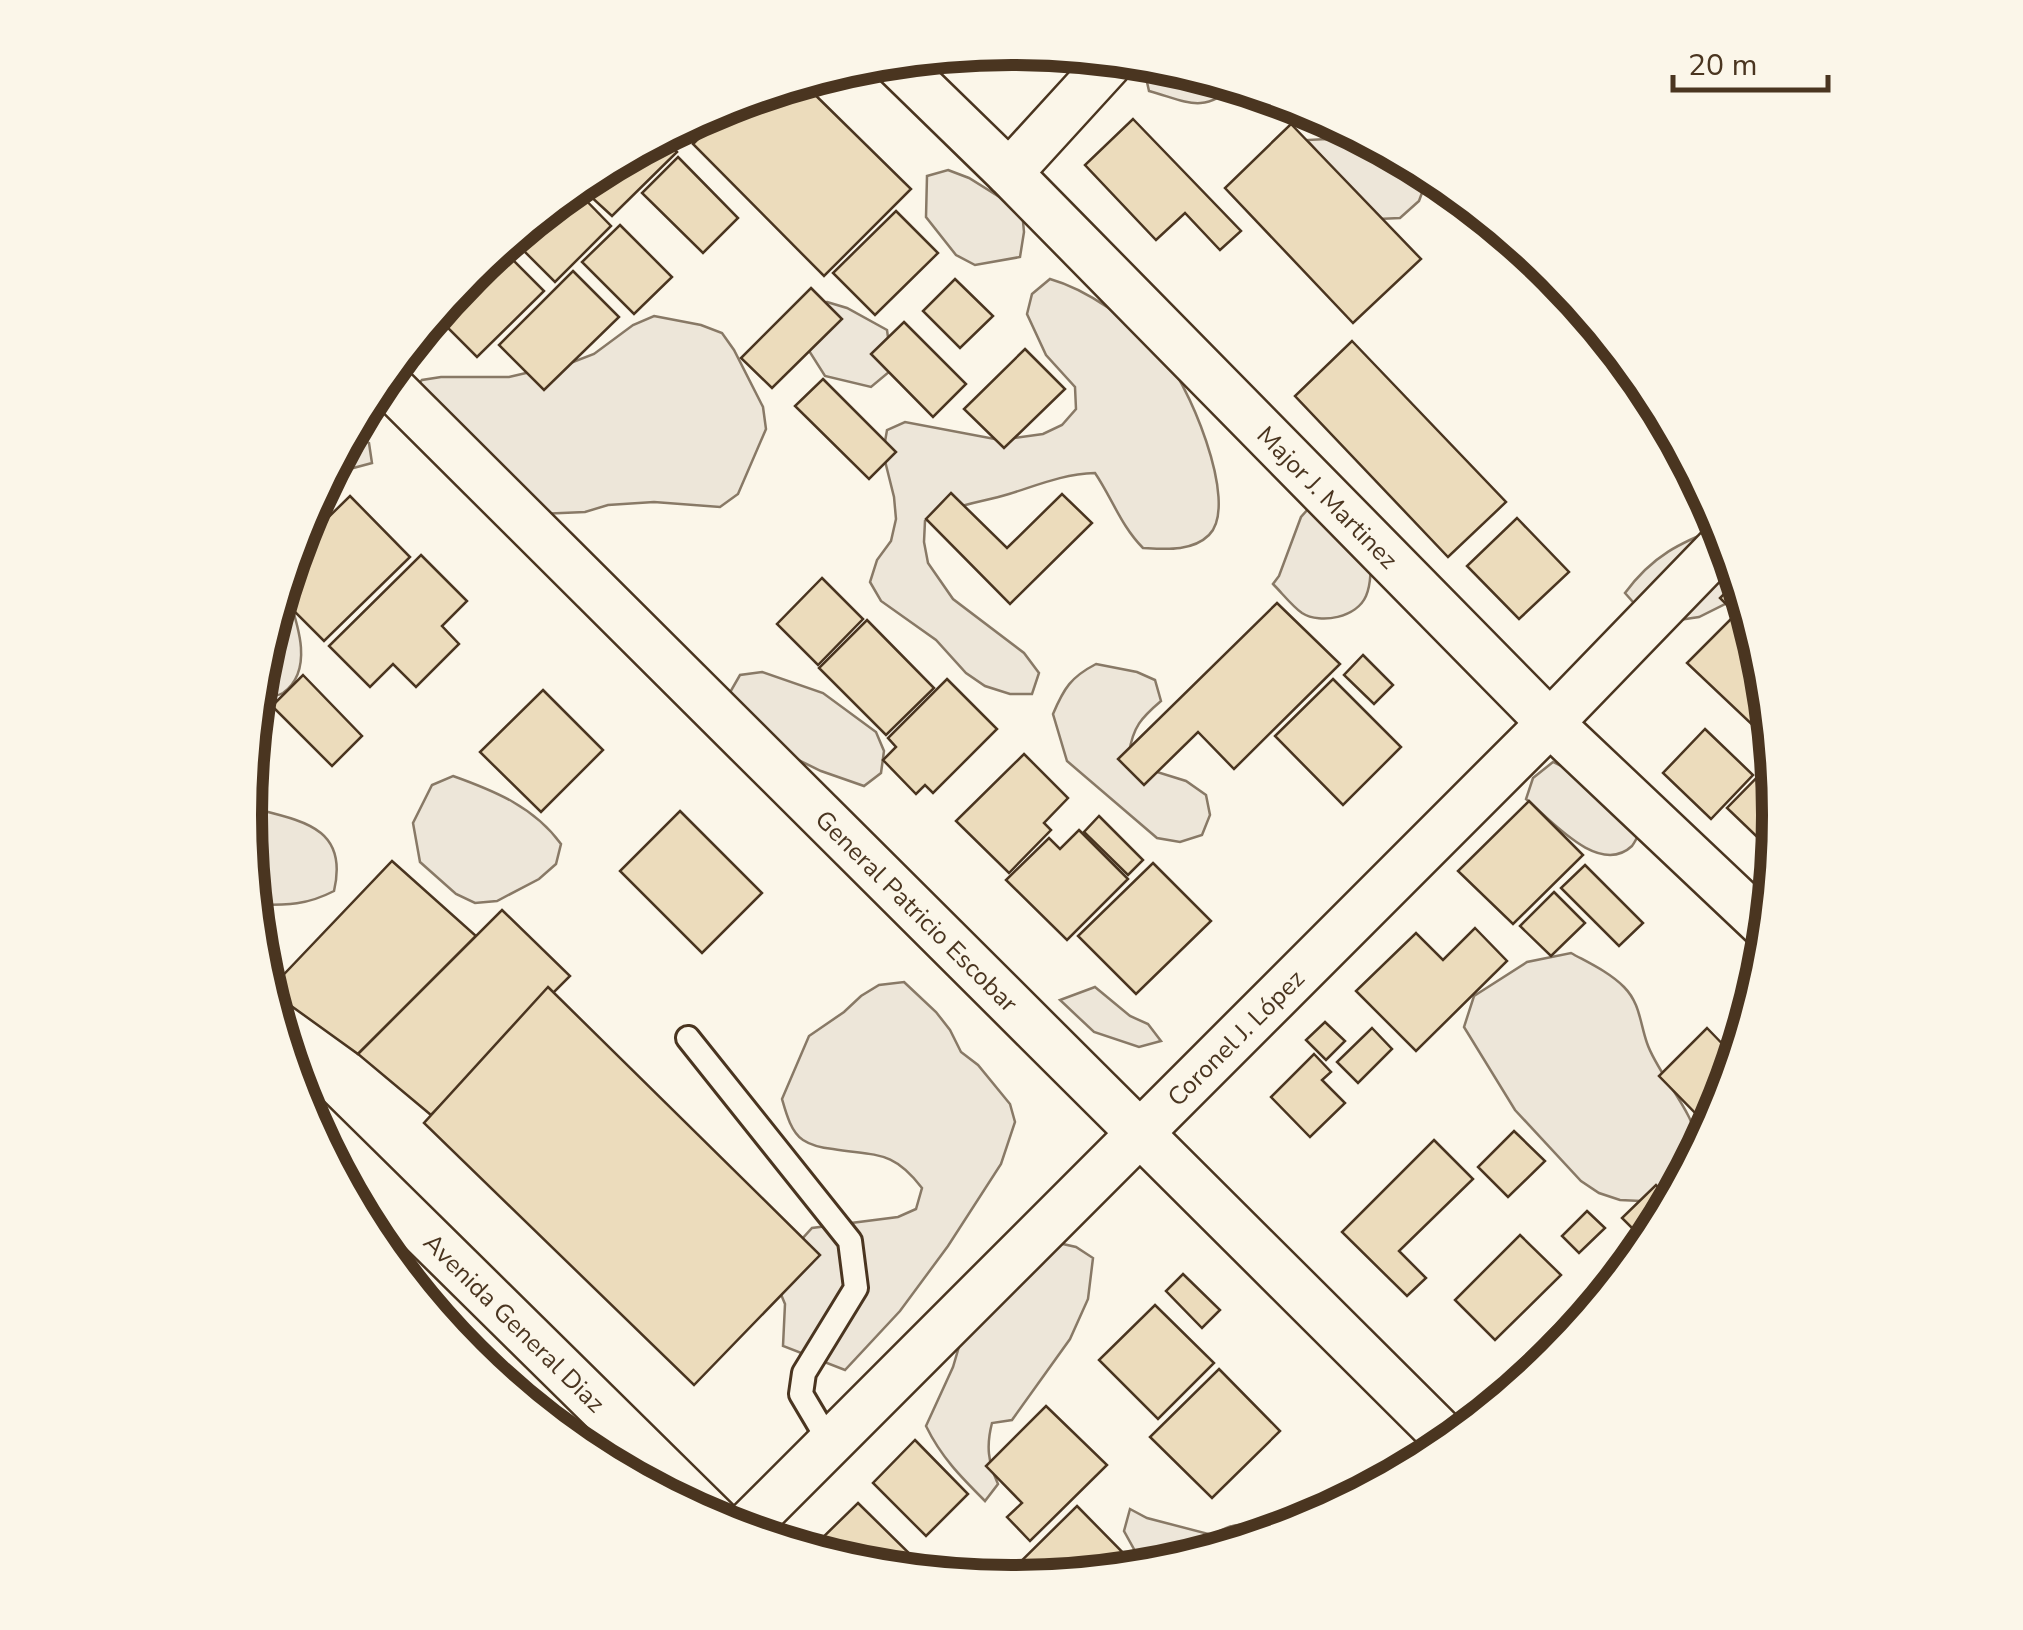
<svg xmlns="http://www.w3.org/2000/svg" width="2023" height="1630" viewBox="0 0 2023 1630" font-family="'Nunito Sans',sans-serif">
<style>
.green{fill:#ede6d9;stroke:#887966;stroke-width:2.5}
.building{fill:#ecdcbc;stroke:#4a3520;stroke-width:2.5}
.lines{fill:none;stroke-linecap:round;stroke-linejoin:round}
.service-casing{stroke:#4a3520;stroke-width:28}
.minor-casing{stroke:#4a3520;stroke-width:50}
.service{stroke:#fbf6e9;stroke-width:22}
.minor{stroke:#fbf6e9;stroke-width:45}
.labels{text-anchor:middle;stroke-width:8;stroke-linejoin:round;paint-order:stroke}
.street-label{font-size:25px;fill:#4a3520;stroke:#fbf6e9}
.rim{fill:none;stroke:#4a3520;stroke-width:12}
</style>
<rect width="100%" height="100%" fill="#fbf6e9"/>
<g class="green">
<path d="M1142,60L1162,62L1235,85C1203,115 1186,101 1149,91Z"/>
<path d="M1327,139C1348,144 1371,150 1390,161C1402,169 1412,176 1426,182L1419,201L1400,218L1378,219L1307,140Z"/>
<polygon points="948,170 969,178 1022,211 1024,232 1020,257 975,265 956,255 926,217 927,176"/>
<path d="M1050,279C1089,290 1130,321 1159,350C1186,377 1241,504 1209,535C1192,552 1164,549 1143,548C1121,526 1112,498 1095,473C1063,474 1038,485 1009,494C979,503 951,505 925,521L924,542L928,563L953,599L1024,653L1039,673L1032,694H1010L985,686L966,673L936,640L881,601L870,582L877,560L891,541L896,519L894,497L883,453L887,430L905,422L1000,440L1043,434L1062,425L1076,409L1075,387L1046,355L1027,314L1032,294Z"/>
<polygon points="827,302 847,308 887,330 890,351 889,372 871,387 825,376 792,324 802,305"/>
<polygon points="654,316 701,325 722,333 734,350 763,407 766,429 738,494 720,507 654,502 608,505 585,512 539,514 406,397 422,380 441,377 509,377 573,362 594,354 633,325"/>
<polygon points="350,433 369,443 372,463 327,475"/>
<path d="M1309,508L1370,539C1370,556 1373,580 1366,596C1357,617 1321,625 1302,613C1292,606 1282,593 1273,584L1279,576L1301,517Z"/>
<path d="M1722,526L1743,595L1699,617L1679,620L1656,628L1625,593C1653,555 1680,543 1722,526Z"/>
<path d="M282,589L287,592C297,622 315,670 283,693C276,697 267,697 259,698L256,696L259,665Z"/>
<path d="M1096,664L1137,672L1155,680L1161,701C1141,718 1133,727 1129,753L1144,768L1186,781L1206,795L1210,815L1202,835L1180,842L1157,838L1067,761L1053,714C1064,688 1071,677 1096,664Z"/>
<polygon points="762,672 823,693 876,732 884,751 881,773 864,786 821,771 780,751 729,694 740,675"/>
<path d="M1553,762L1593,782L1643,825C1640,831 1636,841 1632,846C1599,877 1550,819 1526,799L1533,778Z"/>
<path d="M453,776C495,791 534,807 561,844L556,864L539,879L497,901L475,903L456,894L420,862L413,823L432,785Z"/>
<path d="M260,810C308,822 348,831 334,891C305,906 285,905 253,905L245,825Z"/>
<path d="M1571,953C1589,963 1609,972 1624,987C1640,1003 1640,1023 1647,1043C1658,1076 1699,1116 1697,1148C1696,1162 1684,1178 1677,1190L1641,1201L1620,1200L1599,1193L1581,1181L1515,1110L1464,1027L1474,996L1527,962Z"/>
<path d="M904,982L936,1012L950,1030L961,1052L978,1065L1010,1104L1015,1122L1001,1164L948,1246L900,1311L845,1370L783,1346L785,1304L775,1280L783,1260L812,1228L898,1217L916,1209L922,1188C893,1150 877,1156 833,1149C823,1148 812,1146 803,1140C791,1132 786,1113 782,1099L809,1036L844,1012L861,996L879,985Z"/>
<polygon points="1095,987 1130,1016 1148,1024 1161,1041 1139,1047 1094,1032 1060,1000"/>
<path d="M364,1223L612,1468C559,1439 516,1396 474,1354C435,1316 389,1272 364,1223Z"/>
<path d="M1054,1242L1076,1247L1093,1258L1088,1299L1070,1339L1012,1420L992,1423C986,1446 988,1462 998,1484L985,1501C961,1477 941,1457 926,1426L953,1367L973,1299Z"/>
<path d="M1130,1509L1147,1518L1212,1535C1233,1523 1247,1519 1266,1536L1161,1568L1145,1569L1124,1531Z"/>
</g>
<g class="building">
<polygon points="801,81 911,189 824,276 693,144 737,100"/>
<polygon points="1133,119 1241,231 1220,250 1185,213 1156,240 1085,165"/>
<polygon points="1291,124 1421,259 1353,323 1225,188"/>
<polygon points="661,136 677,152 612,216 588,194 629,153"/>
<polygon points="678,157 738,218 703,253 642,193"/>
<polygon points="573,187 611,226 555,282 522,249 560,211 553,203"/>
<polygon points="896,211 938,253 875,315 833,273"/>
<polygon points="620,225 672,277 634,314 582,262"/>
<polygon points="500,247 544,291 477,357 434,314 469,272"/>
<polygon points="573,271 619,317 544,390 499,345"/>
<polygon points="955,279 993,316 960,348 923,311"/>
<polygon points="811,288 842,319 772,388 741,358"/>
<polygon points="904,322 966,384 933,417 871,354"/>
<polygon points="1352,341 1506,502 1448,557 1295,396"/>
<polygon points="1025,349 1065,389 1004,448 964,409"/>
<polygon points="823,379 896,452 869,479 795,406"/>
<polygon points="951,493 1007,548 1062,494 1092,523 1010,604 926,519"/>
<polygon points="350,496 410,557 324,641 280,597 293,552"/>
<polygon points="1517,518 1569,572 1519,619 1467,566"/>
<polygon points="421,555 467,601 442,626 459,644 416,687 393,664 370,687 329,646"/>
<polygon points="822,578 863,619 818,665 777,624"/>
<polygon points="1738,580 1764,666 1770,723 1761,733 1687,663 1736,614 1720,598"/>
<polygon points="1277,603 1340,664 1234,769 1198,732 1144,785 1118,759"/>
<polygon points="867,620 934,688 886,735 819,668"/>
<polygon points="1363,655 1393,685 1374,704 1344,675"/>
<polygon points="303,675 362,736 332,766 272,706"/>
<polygon points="947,679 997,729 933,793 925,785 916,794 883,760 896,747 888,738"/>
<polygon points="1333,679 1401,747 1343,805 1275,736"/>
<polygon points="543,690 603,750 541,812 480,752"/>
<polygon points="1705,729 1753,775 1711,819 1663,773"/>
<polygon points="1024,754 1068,798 1044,823 1051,830 1009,873 956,821"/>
<polygon points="1774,760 1779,816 1775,854 1727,808"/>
<polygon points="1529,801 1583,855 1513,924 1458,871"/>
<polygon points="680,811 762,893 702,953 620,871"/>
<polygon points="1099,816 1143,860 1128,875 1084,832"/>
<polygon points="1079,830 1128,879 1067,940 1006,880 1049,838 1060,849"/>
<polygon points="392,861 476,936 358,1054 269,990"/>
<polygon points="1153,863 1211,921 1136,994 1078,936"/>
<polygon points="1585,865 1643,923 1619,946 1561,888"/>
<polygon points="1554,892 1585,923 1551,956 1520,926"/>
<polygon points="502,910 570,976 431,1115 358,1054"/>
<polygon points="1475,928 1507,961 1416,1051 1356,991 1416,933 1443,960"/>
<polygon points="548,987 820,1255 694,1385 424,1123"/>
<polygon points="1325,1022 1345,1041 1326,1060 1306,1040"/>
<polygon points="1372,1028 1392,1049 1358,1083 1337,1062"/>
<polygon points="1707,1028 1736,1058 1720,1109 1708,1126 1659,1076"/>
<polygon points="1314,1054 1331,1072 1322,1080 1345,1103 1310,1137 1271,1097"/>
<polygon points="1514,1131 1545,1161 1508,1197 1478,1167"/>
<polygon points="1434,1140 1473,1179 1399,1251 1426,1278 1407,1296 1342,1232"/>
<polygon points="1656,1185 1671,1201 1648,1244 1622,1218"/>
<polygon points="1587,1211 1605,1228 1579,1253 1562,1236"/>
<polygon points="1520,1235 1561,1275 1495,1340 1455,1300"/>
<polygon points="1183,1274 1220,1310 1202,1328 1166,1291"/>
<polygon points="1581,1300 1593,1311 1554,1358 1528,1379 1515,1366"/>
<polygon points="1155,1305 1214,1363 1158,1419 1099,1360"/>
<polygon points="1219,1369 1280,1431 1212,1498 1150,1437"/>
<polygon points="1046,1406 1107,1465 1030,1541 1007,1517 1022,1503 986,1466"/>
<polygon points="915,1440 968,1494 926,1536 873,1483"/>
<polygon points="1364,1477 1374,1487 1331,1510"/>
<polygon points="858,1503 919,1563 910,1572 861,1568 822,1556 813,1547"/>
<polygon points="1077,1506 1140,1570 1011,1582 1001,1581"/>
</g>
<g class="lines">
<defs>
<polyline id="service" points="688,1038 850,1241 856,1288 804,1373 801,1394 830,1443"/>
<g id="minor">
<path id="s1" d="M892,59L1009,173L1550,723L1768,929"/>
<polyline points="1009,173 1114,58"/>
<path id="s2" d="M382,378L1451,1443"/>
<path id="s3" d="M308,1119L720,1525"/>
<path id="s4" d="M742,1531L1550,723L1726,541"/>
</g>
</defs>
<use href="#service" class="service-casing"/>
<use href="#minor" class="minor-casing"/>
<use href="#service" class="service"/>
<use href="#minor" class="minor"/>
</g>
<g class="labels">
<g class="street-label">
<text dy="9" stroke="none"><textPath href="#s1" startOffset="618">Major J. Martinez</textPath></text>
<text dy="9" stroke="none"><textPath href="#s2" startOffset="755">General Patricio Escobar</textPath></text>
<text dy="9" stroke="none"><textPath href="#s4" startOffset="698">Coronel J. López</textPath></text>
<text dy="9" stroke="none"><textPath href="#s3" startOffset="290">Avenida General Diaz</textPath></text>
</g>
</g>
<path d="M0 0H2023V1630H0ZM262 815a750 750 0 1 1 1500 0a750 750 0 1 1-1500 0Z" fill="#fbf6e9" fill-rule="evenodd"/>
<path class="rim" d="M262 815a750 750 0 1 1 1500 0a750 750 0 1 1-1500 0Z"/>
<path d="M1673 75v15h155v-15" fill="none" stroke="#4a3520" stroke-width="5"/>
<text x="1688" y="75" font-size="30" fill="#4a3520" stroke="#fbf6e9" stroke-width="8" paint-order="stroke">20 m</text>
</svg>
